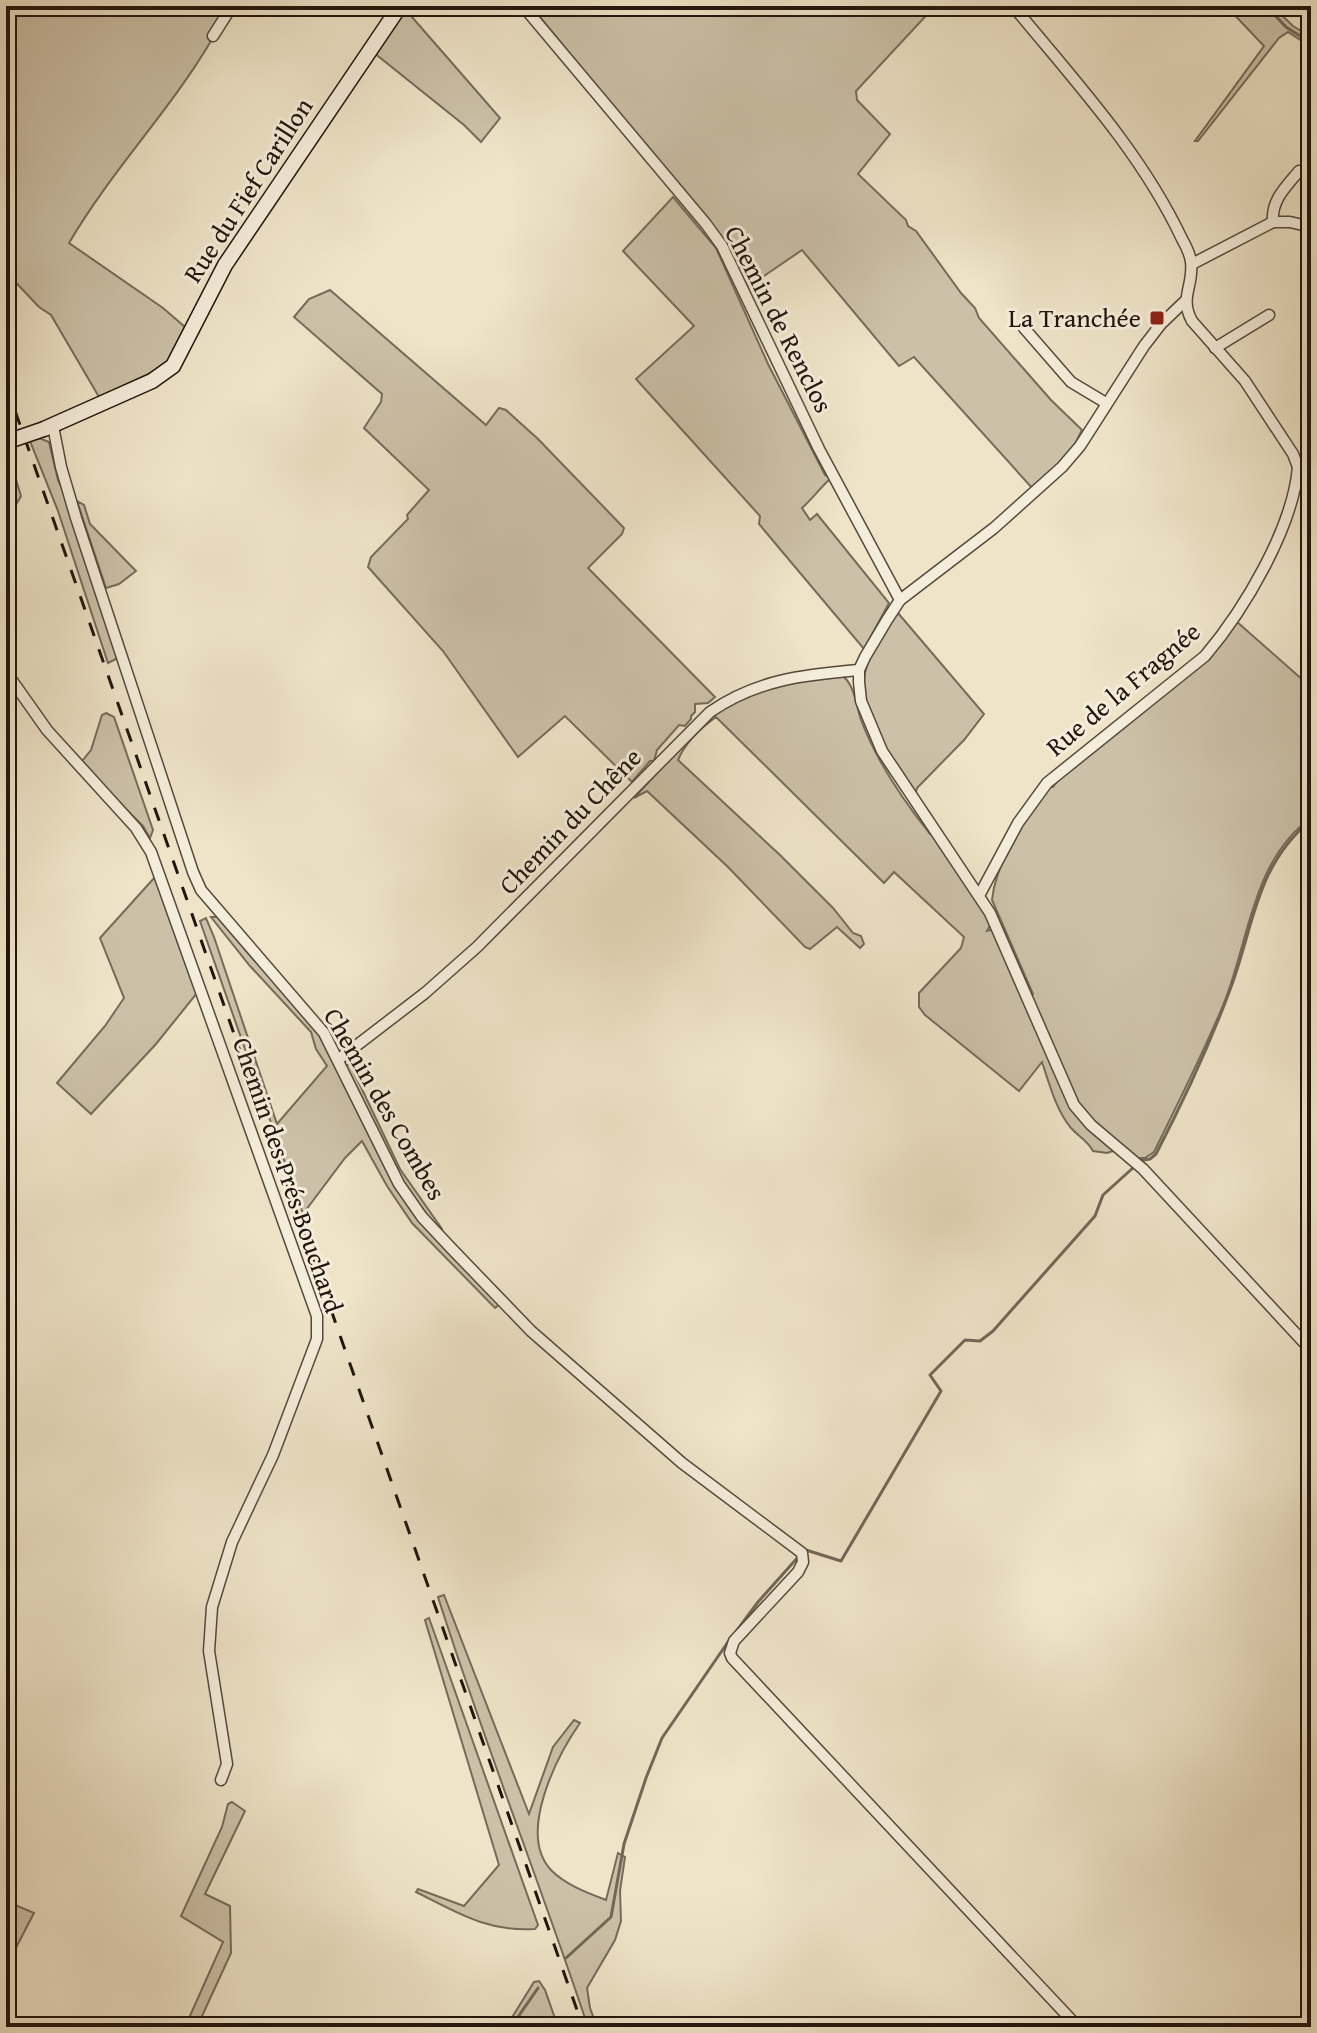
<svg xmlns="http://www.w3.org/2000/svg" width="1317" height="2033" viewBox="0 0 1317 2033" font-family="'Gentium Book Plus',serif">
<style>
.green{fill:#ccc1a8;stroke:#766b5a;stroke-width:2}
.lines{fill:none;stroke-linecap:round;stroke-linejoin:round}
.stream{stroke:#736757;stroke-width:3}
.street-casing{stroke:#54493c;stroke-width:13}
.secondary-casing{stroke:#21150d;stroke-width:17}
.street{stroke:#f5eddb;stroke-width:10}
.secondary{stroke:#f5eddb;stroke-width:14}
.rail{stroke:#21150d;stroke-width:3;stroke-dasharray:14 14;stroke-linecap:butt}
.secondary-bridge-casing{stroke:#21150d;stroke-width:17;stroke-linecap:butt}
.secondary-bridge{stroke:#f5eddb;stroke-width:14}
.poi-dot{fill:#8f2418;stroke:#f5eddb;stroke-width:3}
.labels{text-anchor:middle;stroke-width:6;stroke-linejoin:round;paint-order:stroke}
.street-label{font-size:26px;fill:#21150d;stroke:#f5eddb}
.poi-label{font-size:26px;fill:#21150d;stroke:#f5eddb;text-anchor:end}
</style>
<rect width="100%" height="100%" fill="#efe4c8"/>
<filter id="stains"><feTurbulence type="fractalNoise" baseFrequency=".0025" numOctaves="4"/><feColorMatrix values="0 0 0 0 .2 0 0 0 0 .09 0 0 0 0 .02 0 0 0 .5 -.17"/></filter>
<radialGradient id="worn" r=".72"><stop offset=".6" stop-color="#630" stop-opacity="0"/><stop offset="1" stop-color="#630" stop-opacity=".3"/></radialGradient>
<g class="green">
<path d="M6,6H230L211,35V41C169,112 111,171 69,243L163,308L185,327L168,361L159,369L99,397L51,315L39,307L6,272Z"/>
<polygon points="531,6 935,6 856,91 857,100 890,134 858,174 906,220 908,226 916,231 961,293 975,308 979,318 1051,400 1082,430 1072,450 1033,489 914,357 899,366 802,250 748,287 726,246"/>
<polygon points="1226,6 1272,6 1293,26 1311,37 1311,47 1288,32 1279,38 1198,141 1195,141 1264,46"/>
<polygon points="405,9 500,118 481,142 464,125 373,52"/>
<path d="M673,197L716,248L768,364L825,475L831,478C820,488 812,499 802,508L810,520L817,514L889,603L864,649L759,524L760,516L636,379L694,326L623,251Z"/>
<polygon points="330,290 486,425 499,408 506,410 538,439 624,528 622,534 588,568 715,697 708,703 695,704 695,712 691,716 691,719 685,726 679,725 657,750 654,761 650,761 632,782 565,716 518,757 443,651 368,567 371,557 408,519 407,515 429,490 364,428 381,402 382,394 294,317 309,299"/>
<polygon points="39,438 49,442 58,480 70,507 118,658 108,663 58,511 30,441"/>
<polygon points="6,446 21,496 6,522"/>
<polygon points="77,501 84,505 90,524 136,571 119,584 106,588"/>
<path d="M898,613L984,714L964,740L917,788L915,796C896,766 860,715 864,679C866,657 885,630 898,613Z"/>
<path d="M1236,621L1304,681L1311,671V818C1252,860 1249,941 1224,1003C1203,1054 1178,1103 1154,1152L1145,1158H1133L1086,1116L1074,1100L1030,998L1033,994L992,900C996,859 1026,820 1048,787H1053L1059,779L1205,662Z"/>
<path d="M841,675C854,682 856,705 861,720C877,762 902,799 930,834H933L992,922L987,931L994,929L1071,1109L1116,1150L1107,1153L1093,1151C1087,1140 1079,1137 1071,1128C1056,1110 1049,1083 1042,1062L1019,1091L925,1015L919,1007V993L961,948L964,937L894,872L884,883L716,717C701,728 685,743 678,760L781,856L833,908L853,933L861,936L864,944L860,948L837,927L810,949L805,947L728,867L647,791L634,798L702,724L720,710L765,687Z"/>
<polygon points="106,713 114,717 153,830 150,838 143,826 82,765 83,760 91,750 102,715"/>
<polygon points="155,877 197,993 156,1044 91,1114 57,1083 105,1026 124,998 100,938"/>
<polygon points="211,917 219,917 317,1028 339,1069 350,1064 400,1169 442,1229 436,1236 500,1304 495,1308 412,1223 387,1186 362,1141 345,1158 303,1214 200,921 206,918 214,937 277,1124 327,1066 316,1049 311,1032 250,966"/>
<path d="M444,1595L529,1814L553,1747L574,1720L580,1723C557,1756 516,1835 552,1871C566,1885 588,1893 606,1900L618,1853L625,1857L620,1891L621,1921L615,1940L587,1988L590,2008L597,2027H588C540,1883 484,1742 438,1597Z"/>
<path d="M429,1618L538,1925L535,1929C487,1932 458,1913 416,1892L418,1889L464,1906L499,1865L425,1620Z"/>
<polygon points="232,1802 245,1811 205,1894 230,1906 231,1953 197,2027 185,2027 223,1942 181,1916 222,1827 228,1804"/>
<polygon points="6,1901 34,1913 6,1967"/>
<polygon points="539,1981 545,1990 558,2027 506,2027 534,1982"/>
</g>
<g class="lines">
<g class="stream">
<polyline points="1266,6 1286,27 1311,43"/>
<path d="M1138,1161L1150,1159L1156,1154C1183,1102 1211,1041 1231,987C1254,925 1256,865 1311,820"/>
<polyline points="806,1550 841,1561 941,1391 930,1375 965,1340 980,1341 993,1331 1095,1216 1103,1195 1134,1167"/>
<polyline points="735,1633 758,1602 799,1556"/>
<polyline points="566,1958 611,1917 624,1844 646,1778 662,1738 730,1639"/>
<polyline points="511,2027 538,1988"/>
</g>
<defs>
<g id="street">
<polyline points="523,6 706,224 722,246 819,449 900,600"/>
<path d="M1013,6C1074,80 1141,152 1182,239C1186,246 1190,254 1191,262C1194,286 1179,297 1192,321L1245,381L1293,454L1298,467L1311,482"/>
<polyline points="213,36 232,6"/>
<path d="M1273,222C1271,200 1286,187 1299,171"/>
<polyline points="1192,264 1273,222 1290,222 1311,227"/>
<polyline points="1184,302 1161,324 1144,346 1080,446 1062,467 994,528 900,600 887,620 865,657 859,670 859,682 861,701 882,751 990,913 1074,1105 1091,1125 1143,1169 1311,1350"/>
<polyline points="1024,328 1071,382 1106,403"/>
<polyline points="1215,348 1269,315"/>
<polyline points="53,426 61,467 76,518 193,872 201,890 324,1033 399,1184 422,1217 451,1248 531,1331 682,1463 802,1553 803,1562 798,1572 734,1641 730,1653 732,1658 1078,2027"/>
<polyline points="6,672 47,730 136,828 151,852 317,1316 317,1339 273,1455 232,1542 212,1607 209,1651 227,1764 221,1780"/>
<path d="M980,894L1018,823L1047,783L1205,656C1244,610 1293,528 1298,467L1311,460"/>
<path d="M339,1059L425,993L477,947L710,712C758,679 804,675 859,670"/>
</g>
<polyline id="secondary" points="44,429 152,381 173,366 225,265 400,6"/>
</defs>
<use href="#street" class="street-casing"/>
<use href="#secondary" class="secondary-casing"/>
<use href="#street" class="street"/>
<use href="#secondary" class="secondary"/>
<polyline class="rail" points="6,385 583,2027"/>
<defs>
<polyline id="secondary-bridge" points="6,442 44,429"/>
</defs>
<use href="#secondary-bridge" class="secondary-bridge-casing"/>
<use href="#secondary-bridge" class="secondary-bridge"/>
</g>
<rect class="poi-dot" x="1149" y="310" width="16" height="16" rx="4"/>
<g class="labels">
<g class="street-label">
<text transform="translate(248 190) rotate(-57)" y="9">Rue du Fief Carillon</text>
<text transform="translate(779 319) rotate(63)" y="9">Chemin de Renclos</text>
<text transform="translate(1123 689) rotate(-40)" y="9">Rue de la Fragnée</text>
<text transform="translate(570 821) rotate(-46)" y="9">Chemin du Chêne</text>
<text transform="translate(385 1104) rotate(60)" y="9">Chemin des Combes</text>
<text transform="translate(288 1175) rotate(71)" y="9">Chemin des Prés Bouchard</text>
</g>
<g class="poi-label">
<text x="1141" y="327">La Tranchée</text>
</g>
</g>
<rect width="1317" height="2033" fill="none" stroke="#efe4c8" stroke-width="32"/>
<rect x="8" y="8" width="1301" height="2017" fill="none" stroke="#21150d" stroke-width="4"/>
<rect x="16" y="16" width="1285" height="2001" fill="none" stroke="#21150d" stroke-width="2"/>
<rect width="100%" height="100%" filter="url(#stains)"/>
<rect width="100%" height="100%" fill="url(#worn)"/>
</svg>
